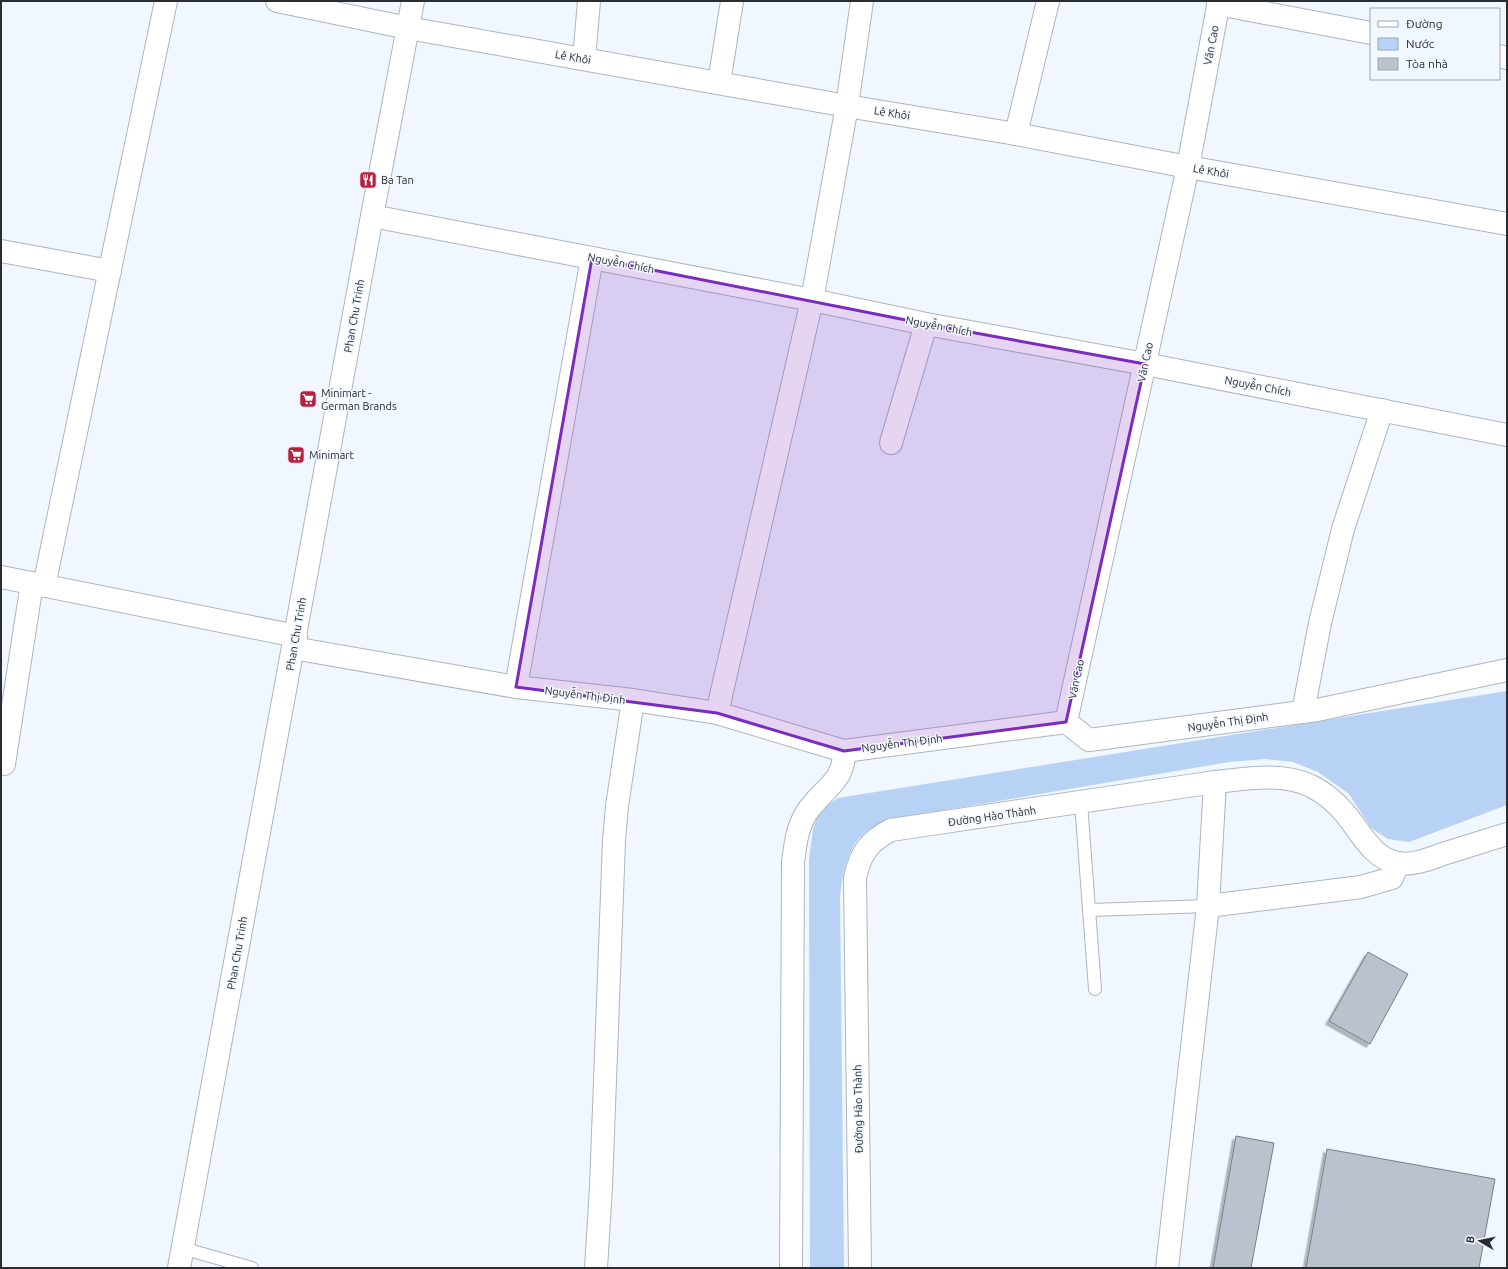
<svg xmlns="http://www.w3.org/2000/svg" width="1508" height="1269" viewBox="0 0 1508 1269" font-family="Ubuntu,sans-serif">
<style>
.water{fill:#b7d2f4}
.building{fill:#b9c2cd;stroke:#767e88;filter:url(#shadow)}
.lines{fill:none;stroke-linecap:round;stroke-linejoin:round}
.lane-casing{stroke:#adb5c0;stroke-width:14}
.street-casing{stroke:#adb5c0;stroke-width:24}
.secondary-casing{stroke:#adb5c0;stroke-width:24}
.lane{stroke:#fff;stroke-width:12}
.street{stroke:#fff;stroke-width:22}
.secondary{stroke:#fff;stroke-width:22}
.marked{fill:#7b2cbf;fill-opacity:0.2;stroke:#7b2cbf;stroke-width:3;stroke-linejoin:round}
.labels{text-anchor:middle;stroke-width:3;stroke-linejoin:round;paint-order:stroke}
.street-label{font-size:11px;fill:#292c30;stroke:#f1f7fe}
.poi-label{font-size:11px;fill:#292c30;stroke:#f1f7fe;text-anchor:start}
</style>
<defs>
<filter id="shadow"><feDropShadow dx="-3.5" dy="3.5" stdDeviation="0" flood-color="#0004"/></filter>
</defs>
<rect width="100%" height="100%" fill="#f1f7fe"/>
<path class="water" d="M1507,691V805L1409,842L1388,839L1371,828L1349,794L1318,772L1293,762L1266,759L1229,762L886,820C880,824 873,827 867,831C847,846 843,873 840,896L844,1268H810L809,860L813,829L820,810L838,798Z"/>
<g class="building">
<polygon points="1368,952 1408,974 1370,1044 1329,1021"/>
<polygon points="1236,1136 1274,1143 1251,1268 1213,1268"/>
<polygon points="1327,1149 1495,1179 1479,1268 1306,1268"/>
</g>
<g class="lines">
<defs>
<g id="lane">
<polyline points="1081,803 1095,989"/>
<polyline points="1089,910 1208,906"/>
<polyline points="182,1248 252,1268"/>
</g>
<g id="street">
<polyline points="277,1 408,28 847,106 1016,134 1188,167 1507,224"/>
<polyline points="1218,4 1371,33"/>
<polyline points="1499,56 1507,58"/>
<polyline points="584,59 589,1"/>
<polyline points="719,83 732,1"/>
<polyline points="1016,134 1048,1"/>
<polyline points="372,216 812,300 926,324 1145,364 1507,435"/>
<polyline points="1,251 110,271"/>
<polyline points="891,443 926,324"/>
<polyline points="1,577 296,636"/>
<polyline points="44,586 166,1"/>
<polyline points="293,648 516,687 633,700 717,713 844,751 1066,722 1089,740 1317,710 1507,670"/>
<polyline points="516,687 592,258"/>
<polyline points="1303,712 1320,623 1343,529 1382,410"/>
<polyline points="717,713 812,300 847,106 862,1"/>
<polyline points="1066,722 1188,167 1219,1"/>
<polyline points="4,764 32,583"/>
<polyline points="1208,906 1361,887 1392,878 1398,863"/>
<polyline points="596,1268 601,1187 614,841 617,806 633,700"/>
<path d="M791,1268L793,863C795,846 797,827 807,812C822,789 845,782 844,751"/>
<path d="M860,1268L855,878C860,854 869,841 891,830L1215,782C1246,779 1281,772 1311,786C1323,792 1333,800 1342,810C1359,828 1371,859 1398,863C1414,866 1431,858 1446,853C1466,847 1487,840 1507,834"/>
<polyline points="1167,1268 1208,906 1215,782"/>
</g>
<polyline id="secondary" points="179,1268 372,216 413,1"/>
</defs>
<use href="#lane" class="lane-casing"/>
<use href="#street" class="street-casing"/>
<use href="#secondary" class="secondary-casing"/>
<use href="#lane" class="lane"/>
<use href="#street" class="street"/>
<use href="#secondary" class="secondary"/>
</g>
<path class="marked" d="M592,258L926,324L1145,364L1066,722L844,751L717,713L516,687Z"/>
<defs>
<symbol id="restaurant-square" viewBox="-11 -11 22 22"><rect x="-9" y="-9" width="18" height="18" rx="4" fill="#b42141" stroke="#f1f7fe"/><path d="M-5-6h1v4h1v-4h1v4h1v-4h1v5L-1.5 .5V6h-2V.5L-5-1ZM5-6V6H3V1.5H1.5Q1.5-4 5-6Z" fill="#fff"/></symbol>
<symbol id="supermarket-square" viewBox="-11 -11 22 22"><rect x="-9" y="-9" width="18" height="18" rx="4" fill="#b42141" stroke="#f1f7fe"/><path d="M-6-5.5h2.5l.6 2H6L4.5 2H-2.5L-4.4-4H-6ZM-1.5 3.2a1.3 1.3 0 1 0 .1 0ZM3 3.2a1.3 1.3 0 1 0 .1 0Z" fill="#fff"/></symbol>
</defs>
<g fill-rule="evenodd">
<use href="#restaurant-square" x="358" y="170" width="20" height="20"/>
<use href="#supermarket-square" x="298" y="389" width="20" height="20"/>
<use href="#supermarket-square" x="286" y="445" width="20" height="20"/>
</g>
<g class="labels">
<g class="street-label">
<text transform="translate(1211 45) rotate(-79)" y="4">Văn Cao</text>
<text transform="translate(573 57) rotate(10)" y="4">Lê Khôi</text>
<text transform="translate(892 113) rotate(9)" y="4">Lê Khôi</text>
<text transform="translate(1211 171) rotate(10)" y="4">Lê Khôi</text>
<text transform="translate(621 263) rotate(11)" y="4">Nguyễn Chích</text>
<text transform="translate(354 316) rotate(-80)" y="4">Phan Chu Trinh</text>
<text transform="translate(939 326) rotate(11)" y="4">Nguyễn Chích</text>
<text transform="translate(1145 362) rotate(-78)" y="4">Văn Cao</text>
<text transform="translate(1258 386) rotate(11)" y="4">Nguyễn Chích</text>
<text transform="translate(296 634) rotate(-80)" y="4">Phan Chu Trinh</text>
<text transform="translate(1076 679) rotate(-78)" y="4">Văn Cao</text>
<text transform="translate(585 695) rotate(7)" y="4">Nguyễn Thị Định</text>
<text transform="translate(1228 722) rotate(-8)" y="4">Nguyễn Thị Định</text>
<text transform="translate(902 743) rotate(-7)" y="4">Nguyễn Thị Định</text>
<text transform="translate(992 816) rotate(-8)" y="4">Đường Hào Thành</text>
<text transform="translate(237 953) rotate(-80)" y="4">Phan Chu Trinh</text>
<text transform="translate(858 1109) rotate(-91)" y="4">Đường Hào Thành</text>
</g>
<g class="poi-label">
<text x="381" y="184">Ba Tan</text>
<text x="321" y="397">Minimart -<tspan x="321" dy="13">German Brands</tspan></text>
<text x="309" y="459">Minimart</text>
</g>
</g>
<rect width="1508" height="1269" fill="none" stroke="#292c30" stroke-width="4"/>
<rect x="1370" y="8" width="130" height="72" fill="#f1f7fe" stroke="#a1a6ac"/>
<rect x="1378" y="21" width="20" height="6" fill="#ffffff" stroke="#a1a6ac"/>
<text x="1406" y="28" font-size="12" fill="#292c30">Đường</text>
<rect x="1378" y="38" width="20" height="12" fill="#b7d2f4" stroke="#a1a6ac"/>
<text x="1406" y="48" font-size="12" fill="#292c30">Nước</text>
<rect x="1378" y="58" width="20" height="12" fill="#b9c2cd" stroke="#a1a6ac"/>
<text x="1406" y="68" font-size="12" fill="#292c30">Tòa nhà</text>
<g transform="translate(1480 1241) rotate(279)" stroke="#f1f7fe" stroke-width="3" paint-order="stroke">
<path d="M0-3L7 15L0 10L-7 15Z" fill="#292c30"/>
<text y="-6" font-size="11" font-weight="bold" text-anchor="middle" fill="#292c30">B</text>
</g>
</svg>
